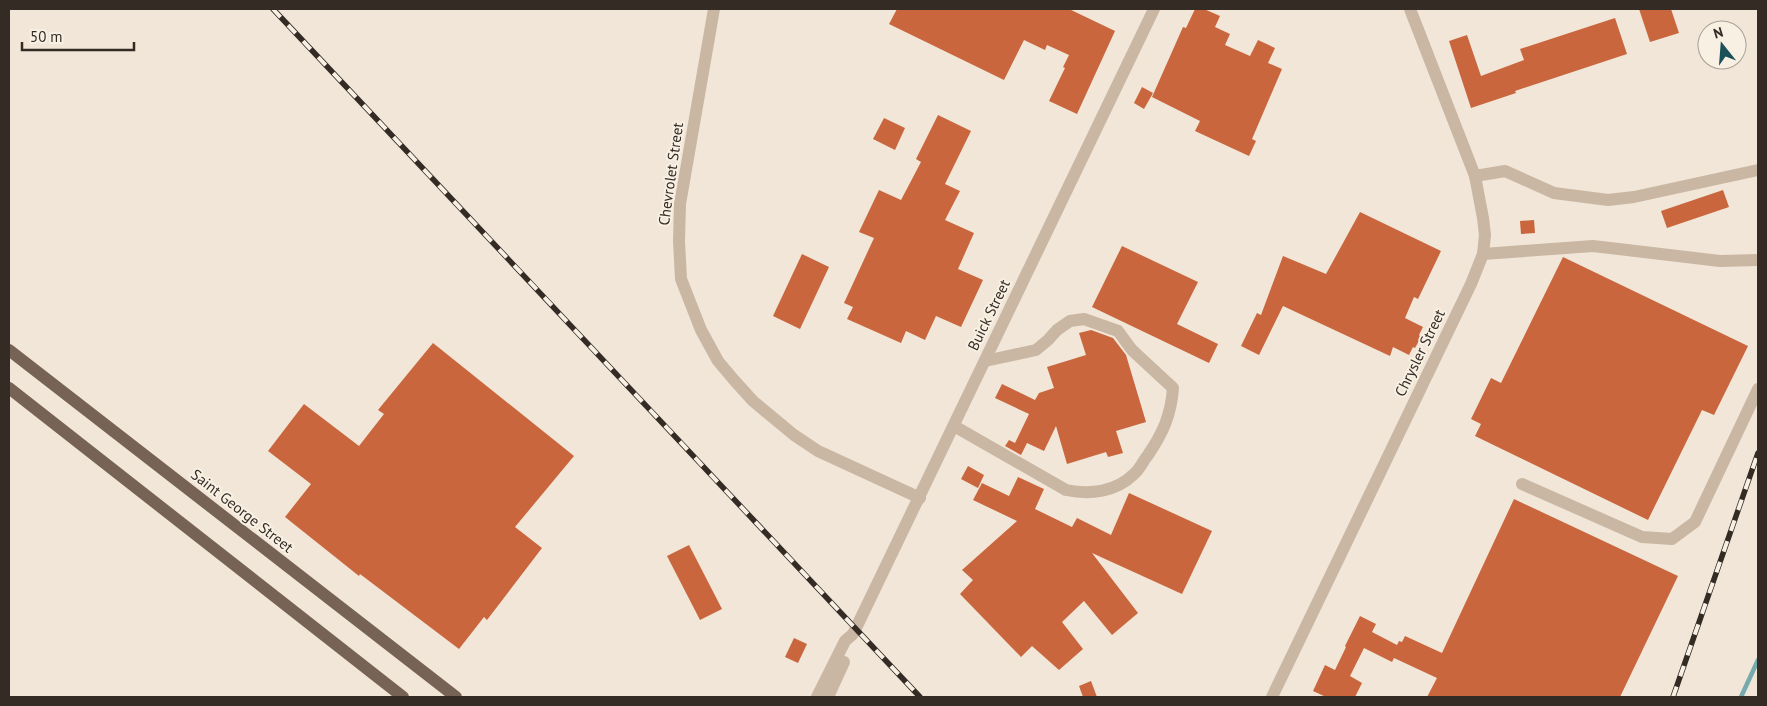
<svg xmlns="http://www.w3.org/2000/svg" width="1767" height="706" viewBox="0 0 1767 706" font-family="'PT Sans',sans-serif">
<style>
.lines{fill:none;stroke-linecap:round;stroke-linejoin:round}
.stream{stroke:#76aaaf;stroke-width:4.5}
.building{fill:#c9663e}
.minor{stroke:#c9b7a3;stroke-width:12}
.major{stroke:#776356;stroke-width:12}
.rail-casing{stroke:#342b25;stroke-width:5.5}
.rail{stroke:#f9f0e4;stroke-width:4;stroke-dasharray:11;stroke-linecap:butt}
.labels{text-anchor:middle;stroke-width:4;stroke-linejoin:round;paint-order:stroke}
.street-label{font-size:15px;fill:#342b25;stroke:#f9f0e4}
</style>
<rect width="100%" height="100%" fill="#f1e6d7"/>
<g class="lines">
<polyline class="stream" points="1741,697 1758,660"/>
</g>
<g class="building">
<polygon points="897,9 1069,9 1115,31 1077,114 1049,101 1065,68 1063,67 1069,55 1047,45 1045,50 1024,40 1004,80 889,24"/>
<polygon points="1195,9 1204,9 1220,16 1215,27 1230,34 1225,45 1250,56 1258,40 1275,48 1268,63 1282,69 1252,139 1256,141 1249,156 1195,131 1200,121 1152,97 1183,27 1186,28"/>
<polygon points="1639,9 1671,9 1679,33 1650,42"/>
<polygon points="1615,18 1627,54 1515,91 1516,93 1471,108 1449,41 1467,35 1481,76 1524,60 1520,49"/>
<polygon points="1142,87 1153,93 1144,109 1134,103"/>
<polygon points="938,115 971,131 945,184 960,191 945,220 974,233 958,269 983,280 961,327 936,316 925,340 906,331 901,343 847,319 853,307 844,303 874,238 859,232 879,190 901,200 921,162 916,159"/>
<polygon points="884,118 905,128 895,150 873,139"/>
<polygon points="1723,190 1729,207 1667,228 1661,211"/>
<polygon points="1360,212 1441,251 1418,299 1414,297 1405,318 1423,327 1419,335 1421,337 1415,348 1413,347 1409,355 1393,347 1390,356 1283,306 1259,355 1241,346 1257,313 1261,315 1283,256 1326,274"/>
<polygon points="1534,220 1535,233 1521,234 1520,221"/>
<polygon points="1122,246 1198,282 1177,324 1218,344 1209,363 1092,307"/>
<polygon points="802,254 829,267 800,329 773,316"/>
<polygon points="1563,257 1748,346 1714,415 1702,410 1648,520 1475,436 1481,424 1471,419 1491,378 1501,383"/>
<polygon points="1091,330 1113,338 1126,355 1146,422 1116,431 1123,453 1108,457 1106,452 1067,464 1056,426 1044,451 1027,443 1021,455 1005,446 1009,440 1015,443 1029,414 995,398 1002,384 1035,400 1039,393 1054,388 1047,367 1086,355 1079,333"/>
<polygon points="433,343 574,456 515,527 542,548 487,620 484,617 459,649 360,574 359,576 285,517 311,484 268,451 304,404 359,446 384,414 378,410"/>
<polygon points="968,466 984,475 978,488 961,479"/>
<polygon points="1018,477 1044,489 1035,509 1072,527 1077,518 1111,535 1129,493 1212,531 1182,594 1092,553 1138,613 1112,635 1084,601 1062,622 1083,649 1059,670 1032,646 1021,657 960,594 973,580 962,570 1017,521 973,500 982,483 1009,496"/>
<polygon points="1514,499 1678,576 1620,697 1427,697 1437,678 1394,658 1392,662 1364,648 1350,676 1362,683 1355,697 1326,697 1313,691 1325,665 1335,670 1346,647 1345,646 1360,616 1376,624 1372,632 1397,645 1399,641 1402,642 1405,636 1442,653"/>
<polygon points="689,545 722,609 700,620 667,556"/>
<polygon points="794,638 807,644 798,663 785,657"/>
<polygon points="1091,681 1097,697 1083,697 1079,686"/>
</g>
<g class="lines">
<g class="minor">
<polyline points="714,9 680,204 679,241 681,279 701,330 718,361 734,380 753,401 794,435 818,451 920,498"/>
<polyline points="1475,176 1505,171 1554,193 1608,200 1634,197 1758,170"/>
<polyline points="1483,254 1593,246 1720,261 1758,260"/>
<path d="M954,426L1066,490C1090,495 1116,492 1134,474C1140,469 1143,461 1148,455C1163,433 1171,415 1173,388L1132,350L1118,331L1084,319L1070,321L1057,330L1048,340L1036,350L985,361"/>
<polyline points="1522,484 1642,537 1672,539 1695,522 1758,389"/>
<polyline points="817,697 845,641 853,634 856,628 1154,9"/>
<polyline points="828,697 844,662"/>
<polyline points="1272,697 1471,284 1483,254 1485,235 1483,218 1475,176 1410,9"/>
</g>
<g class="major">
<polyline points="9,350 456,697"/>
<polyline points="9,388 403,697"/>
</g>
<defs>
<g id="rail">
<polyline points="273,9 920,697"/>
<polyline points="1673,697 1758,453"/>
</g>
</defs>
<use href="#rail" class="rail-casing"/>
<use href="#rail" class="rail"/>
</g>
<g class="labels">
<g class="street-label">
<text transform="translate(671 174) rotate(-82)" y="5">Chevrolet Street</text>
<text transform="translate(989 315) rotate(-64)" y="5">Buick Street</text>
<text transform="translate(1420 353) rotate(-64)" y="5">Chrysler Street</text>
<text transform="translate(242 511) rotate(38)" y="5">Saint George Street</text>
</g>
</g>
<rect width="1767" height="706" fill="none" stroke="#342b25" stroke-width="20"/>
<g transform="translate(1722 45) rotate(343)"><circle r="24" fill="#f9f0e4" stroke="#aaa198"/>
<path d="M0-4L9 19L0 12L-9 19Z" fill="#1a5057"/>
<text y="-8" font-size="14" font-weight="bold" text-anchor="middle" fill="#342b25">N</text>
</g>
<path d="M22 42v8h112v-8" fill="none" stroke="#342b25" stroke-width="2.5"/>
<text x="30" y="42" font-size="15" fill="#342b25" stroke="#f9f0e4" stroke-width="4" paint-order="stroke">50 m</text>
</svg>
